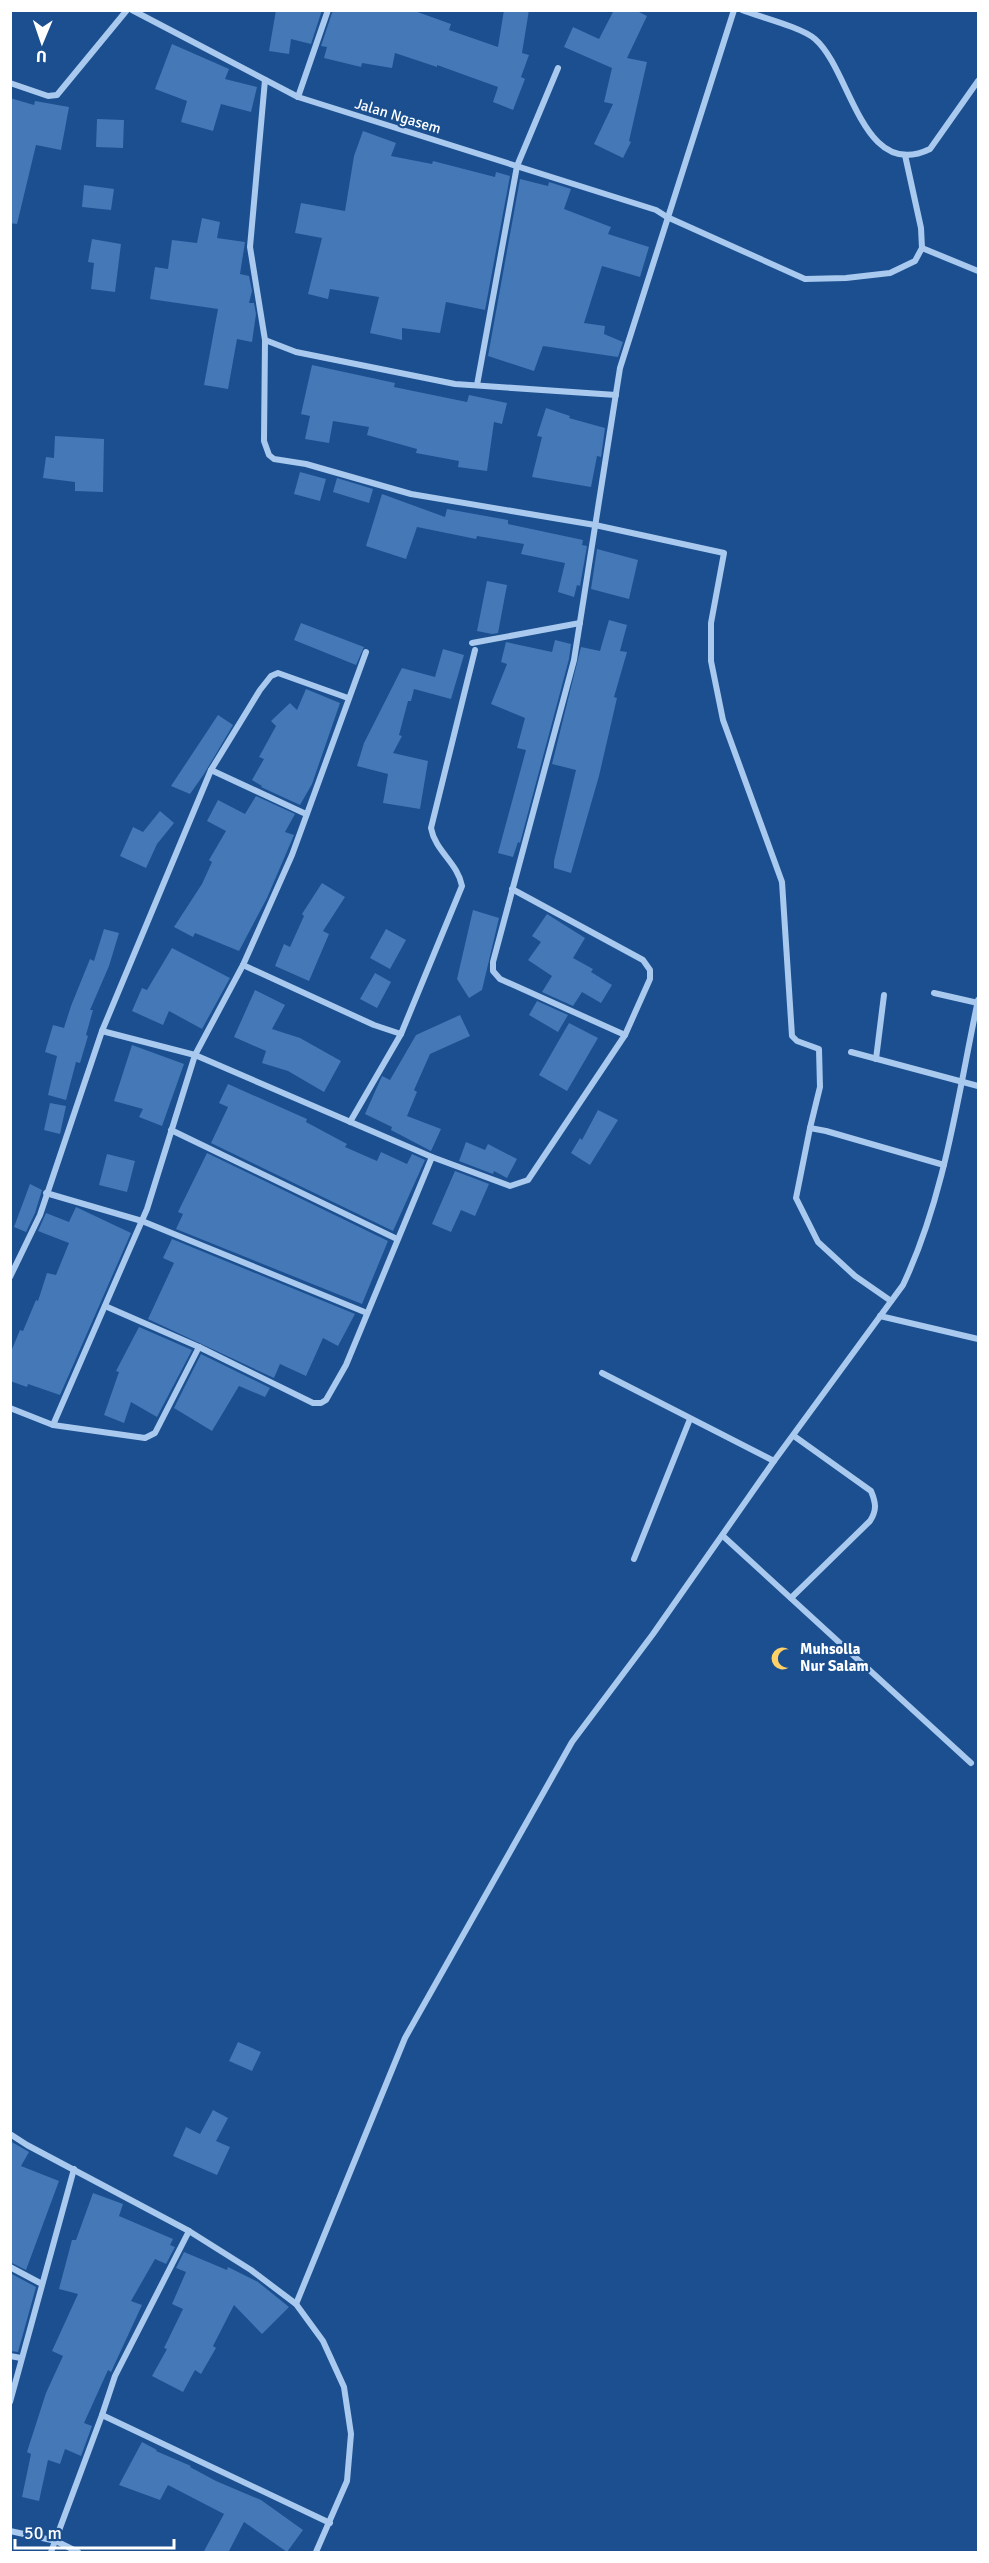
<svg xmlns="http://www.w3.org/2000/svg" width="989" height="2563" viewBox="0 0 989 2563" font-family="Signika,sans-serif">
<style>
.building{fill:#4478b7}
.lines{fill:none;stroke-linecap:round;stroke-linejoin:round}
.street{stroke:#a9c9ee;stroke-width:6}
.labels{text-anchor:middle;stroke-width:4.5;stroke-linejoin:round;paint-order:stroke}
.street-label{font-size:15px;fill:#fff;stroke:#1b4f8f}
.poi-label{font-size:15px;font-weight:bold;fill:#fff;stroke:#1b4f8f;text-anchor:start}
</style>
<rect width="100%" height="100%" fill="#1b4f8f"/>
<g class="building">
<polygon points="276,10 322,10 311,44 291,39 289,54 269,51"/>
<polygon points="333,10 412,10 451,24 449,30 498,47 504,10 529,10 522,53 529,55 521,77 525,79 513,110 493,102 498,87 437,65 437,67 395,53 392,68 362,63 361,67 324,58 327,47 321,46"/>
<polygon points="614,10 635,10 647,16 627,58 647,62 629,141 631,142 623,158 594,144 613,104 604,102 612,68 564,47 573,27 599,39"/>
<polygon points="172,44 229,69 225,79 257,87 251,112 221,104 213,131 181,122 187,101 155,89"/>
<polygon points="10,98 34,105 35,101 69,107 61,150 36,145 17,224 10,223"/>
<polygon points="97,119 124,120 123,148 96,147"/>
<polygon points="363,131 396,143 391,156 432,164 433,161 495,177 496,172 510,176 485,310 446,302 440,333 402,328 402,340 370,333 379,297 330,289 328,299 308,294 322,238 295,233 301,203 345,211 354,156"/>
<polygon points="520,179 548,186 549,182 571,189 564,209 611,227 608,234 649,247 640,277 602,266 584,323 605,326 604,334 623,342 618,357 543,346 534,371 488,356"/>
<polygon points="84,185 114,189 111,210 82,207"/>
<polygon points="202,218 220,222 217,238 245,242 240,274 249,276 252,291 249,303 254,303 256,314 252,342 237,339 228,389 204,385 218,309 150,299 155,267 168,269 172,240 197,243"/>
<polygon points="92,239 121,244 115,292 91,289 94,263 88,262"/>
<polygon points="312,365 395,383 394,387 467,402 469,395 507,403 502,424 494,422 487,471 458,467 459,461 416,453 417,449 367,435 369,427 333,421 329,443 305,439 310,416 301,414"/>
<polygon points="546,408 570,416 569,418 605,428 601,457 597,456 591,487 532,477 542,437 537,436"/>
<polygon points="55,436 104,439 103,492 75,491 75,482 43,478 46,457 54,458"/>
<polygon points="300,472 326,479 320,501 294,494"/>
<polygon points="337,478 373,489 369,503 333,492"/>
<polygon points="382,494 445,517 447,509 508,520 508,524 583,540 582,545 587,546 580,586 577,585 574,597 558,592 565,563 521,554 524,544 477,536 476,539 417,527 406,559 366,546"/>
<polygon points="597,549 638,560 629,599 591,589"/>
<polygon points="487,581 507,585 498,633 492,634 477,631"/>
<polygon points="609,620 627,625 620,651 627,652 614,697 617,698 599,776 571,873 554,868 554,861 576,770 552,764 581,647 600,651"/>
<polygon points="301,623 364,647 356,665 294,640"/>
<polygon points="555,640 571,644 569,659 520,843 518,842 513,857 498,853 526,750 517,748 525,718 491,704 507,664 501,662 506,642 552,652"/>
<polygon points="443,649 464,655 451,699 414,689 411,701 408,701 399,735 402,736 393,753 428,761 420,809 383,803 388,774 357,766 364,743 402,668 435,677"/>
<polygon points="306,689 340,703 312,784 300,805 261,787 262,786 252,780 264,759 259,757 276,726 271,721 290,703 297,710"/>
<polygon points="218,715 233,725 204,774 190,794 171,786"/>
<polygon points="256,796 295,814 285,832 294,835 267,898 239,951 195,933 193,937 174,927 202,884 212,862 209,860 226,831 207,821 218,800 245,814"/>
<polygon points="160,811 174,823 157,844 146,868 120,856 133,827 143,832"/>
<polygon points="322,883 345,897 323,931 329,934 309,981 275,966 284,944 290,947 304,916 302,914"/>
<polygon points="473,910 499,918 482,990 469,998 457,979"/>
<polygon points="547,914 585,938 573,958 593,969 591,972 612,985 601,1003 582,992 573,1006 542,992 552,976 528,960 541,942 532,936"/>
<polygon points="104,929 119,933 109,966 90,1010 93,1010 86,1035 88,1036 80,1063 76,1062 66,1100 48,1095 57,1056 45,1052 53,1025 64,1028 71,1006 90,959 94,961"/>
<polygon points="386,929 406,940 390,969 370,958"/>
<polygon points="172,948 230,978 202,1029 169,1011 163,1025 132,1011 142,988 147,990"/>
<polygon points="375,973 391,982 377,1008 360,999"/>
<polygon points="255,990 285,1005 272,1029 300,1038 341,1061 324,1092 288,1071 262,1063 266,1051 234,1037"/>
<polygon points="537,1001 568,1015 558,1032 529,1015"/>
<polygon points="460,1015 470,1036 430,1054 414,1090 417,1092 407,1116 441,1129 431,1151 391,1130 392,1127 365,1114 382,1076 390,1080 416,1035"/>
<polygon points="569,1023 598,1038 567,1091 539,1075"/>
<polygon points="132,1045 184,1064 162,1126 139,1117 143,1109 114,1101"/>
<polygon points="228,1084 307,1119 306,1122 347,1144 345,1147 377,1161 381,1152 407,1164 412,1154 425,1160 393,1231 211,1143 228,1107 219,1103"/>
<polygon points="50,1103 66,1106 60,1134 44,1130"/>
<polygon points="598,1110 618,1120 590,1165 571,1153 580,1138 582,1140"/>
<polygon points="466,1142 485,1150 488,1144 517,1159 507,1178 494,1171 493,1174 459,1161"/>
<polygon points="207,1153 388,1241 362,1304 176,1229 183,1214 178,1212"/>
<polygon points="107,1154 135,1161 127,1192 99,1185"/>
<polygon points="455,1171 489,1184 475,1216 461,1210 451,1232 432,1224"/>
<polygon points="30,1184 42,1190 35,1213 26,1232 14,1227"/>
<polygon points="76,1207 131,1233 60,1395 28,1384 27,1387 10,1381 10,1354 20,1330 23,1331 36,1300 38,1301 47,1273 56,1275 69,1243 38,1231 46,1213 69,1222"/>
<polygon points="172,1239 355,1314 338,1346 323,1338 306,1376 280,1364 274,1378 148,1319 174,1263 163,1258"/>
<polygon points="139,1327 192,1350 157,1417 131,1402 124,1423 104,1415 119,1372 116,1371"/>
<polygon points="201,1354 270,1388 265,1397 239,1386 212,1431 174,1408"/>
<polygon points="238,2042 261,2052 252,2071 229,2061"/>
<polygon points="213,2110 228,2118 216,2141 230,2147 217,2175 173,2156 186,2127 200,2134"/>
<polygon points="10,2141 29,2152 21,2166 59,2181 26,2270 10,2262"/>
<polygon points="93,2193 123,2204 119,2216 173,2239 170,2245 175,2247 166,2264 155,2259 131,2301 142,2305 111,2372 108,2370 84,2423 92,2426 81,2456 65,2449 60,2464 48,2460 39,2501 22,2497 31,2454 27,2452 46,2393 63,2356 52,2351 78,2294 59,2289 72,2240 76,2240"/>
<polygon points="184,2252 227,2270 228,2267 258,2282 289,2307 262,2334 234,2305 213,2346 216,2348 201,2374 195,2370 183,2392 152,2376 167,2349 164,2348 183,2309 172,2304 186,2272 176,2268"/>
<polygon points="10,2273 36,2287 18,2352 10,2351"/>
<polygon points="142,2442 157,2450 156,2451 191,2466 190,2467 216,2481 261,2500 303,2530 287,2552 244,2522 228,2553 203,2553 224,2514 168,2485 160,2500 119,2485"/>
</g>
<g class="lines">
<g class="street">
<polyline points="132,10 298,97 656,210 667,217 805,279 846,278 890,273 915,261 922,248 921,228 905,155"/>
<path d="M742,10C760,17 801,27 815,39C851,70 862,182 930,149L978,81"/>
<polyline points="265,80 250,247 265,340 264,441 269,455 274,459 306,464 411,494 595,525 724,553 711,623 711,661 723,720 782,882 792,1036 797,1041 819,1049 820,1087 810,1128 826,1131 944,1165"/>
<polyline points="10,83 48,96 57,95 127,10"/>
<polyline points="298,97 328,10"/>
<polyline points="922,248 978,271"/>
<polyline points="265,340 296,352 455,384 616,395"/>
<polyline points="477,385 517,166 558,68"/>
<polyline points="472,643 580,623"/>
<polyline points="211,770 306,814"/>
<polyline points="512,889 643,960 650,970 650,979 625,1035"/>
<path d="M243,965L374,1025L401,1034L462,886C458,863 435,851 431,828L475,650"/>
<polyline points="934,993 978,1003"/>
<polyline points="102,1031 195,1055 432,1157 510,1186 528,1180 625,1035 500,979 493,971 493,962 574,660 620,368 734,10"/>
<polyline points="851,1052 978,1086"/>
<polyline points="876,1059 884,995"/>
<polyline points="350,1122 401,1034"/>
<polyline points="810,1128 796,1198 818,1242 855,1276 891,1301"/>
<polyline points="171,1130 397,1239"/>
<polyline points="46,1193 142,1221 367,1313"/>
<polyline points="10,1277 40,1215 102,1031 211,770 260,690 271,676 278,673 348,698"/>
<polyline points="105,1306 199,1347"/>
<polyline points="880,1316 978,1339"/>
<polyline points="602,1373 774,1461"/>
<polyline points="10,1408 53,1425 147,1209 195,1055 243,965 292,855 366,652"/>
<polyline points="53,1425 145,1438 155,1433 199,1347 313,1403 321,1403 326,1400 346,1365 432,1157"/>
<polyline points="723,1536 971,1763"/>
<polyline points="634,1559 690,1419"/>
<path d="M791,1598L870,1521C877,1510 876,1503 871,1491L794,1436"/>
<polyline points="10,2134 27,2145 189,2231 251,2270 296,2304 323,2341 344,2387 351,2434 347,2481 316,2552"/>
<polyline points="189,2231 115,2376 102,2415 330,2523"/>
<polyline points="10,2267 42,2284"/>
<path d="M296,2304L405,2038L572,1742L653,1634L774,1461L903,1285C945,1196 958,1095 978,1000"/>
<polyline points="10,2356 21,2358"/>
<polyline points="10,2402 74,2169"/>
<polyline points="10,2531 56,2541 78,2552"/>
<polyline points="51,2552 102,2415"/>
</g>
</g>
<defs>
<symbol id="mosque-bare" viewBox="-9 -9 18 18"><path d="M3.5-4.9A6 6 0 1 0 3.5 4.9A5 5 0 1 1 3.5-4.9Z" fill="#ffd166" stroke="#1b4f8f" stroke-width="2.5" paint-order="stroke"/></symbol>
</defs>
<g fill-rule="evenodd">
<use href="#mosque-bare" x="766" y="1642" width="33" height="33"/>
</g>
<g class="labels">
<g class="street-label">
<text transform="translate(398 116) rotate(17)" y="5">Jalan Ngasem</text>
</g>
<g class="poi-label">
<text x="800" y="1654">Muhsolla<tspan x="800" dy="17">Nur Salam</tspan></text>
</g>
</g>
<rect width="989" height="2563" fill="none" stroke="#ffffff" stroke-width="24"/>
<g transform="translate(42 42) rotate(182)" stroke="#1b4f8f" stroke-width="4.5" paint-order="stroke">
<path d="M0-4.5L10 22L0 15L-10 22Z" fill="#ffffff"/>
<text y="-9" font-size="16" font-weight="bold" text-anchor="middle" fill="#ffffff">U</text>
</g>
<path d="M15 2539v9h159v-9" fill="none" stroke="#ffffff" stroke-width="3"/>
<text x="24" y="2539" font-size="18" fill="#ffffff" stroke="#1b4f8f" stroke-width="4.5" paint-order="stroke">50 m</text>
</svg>
